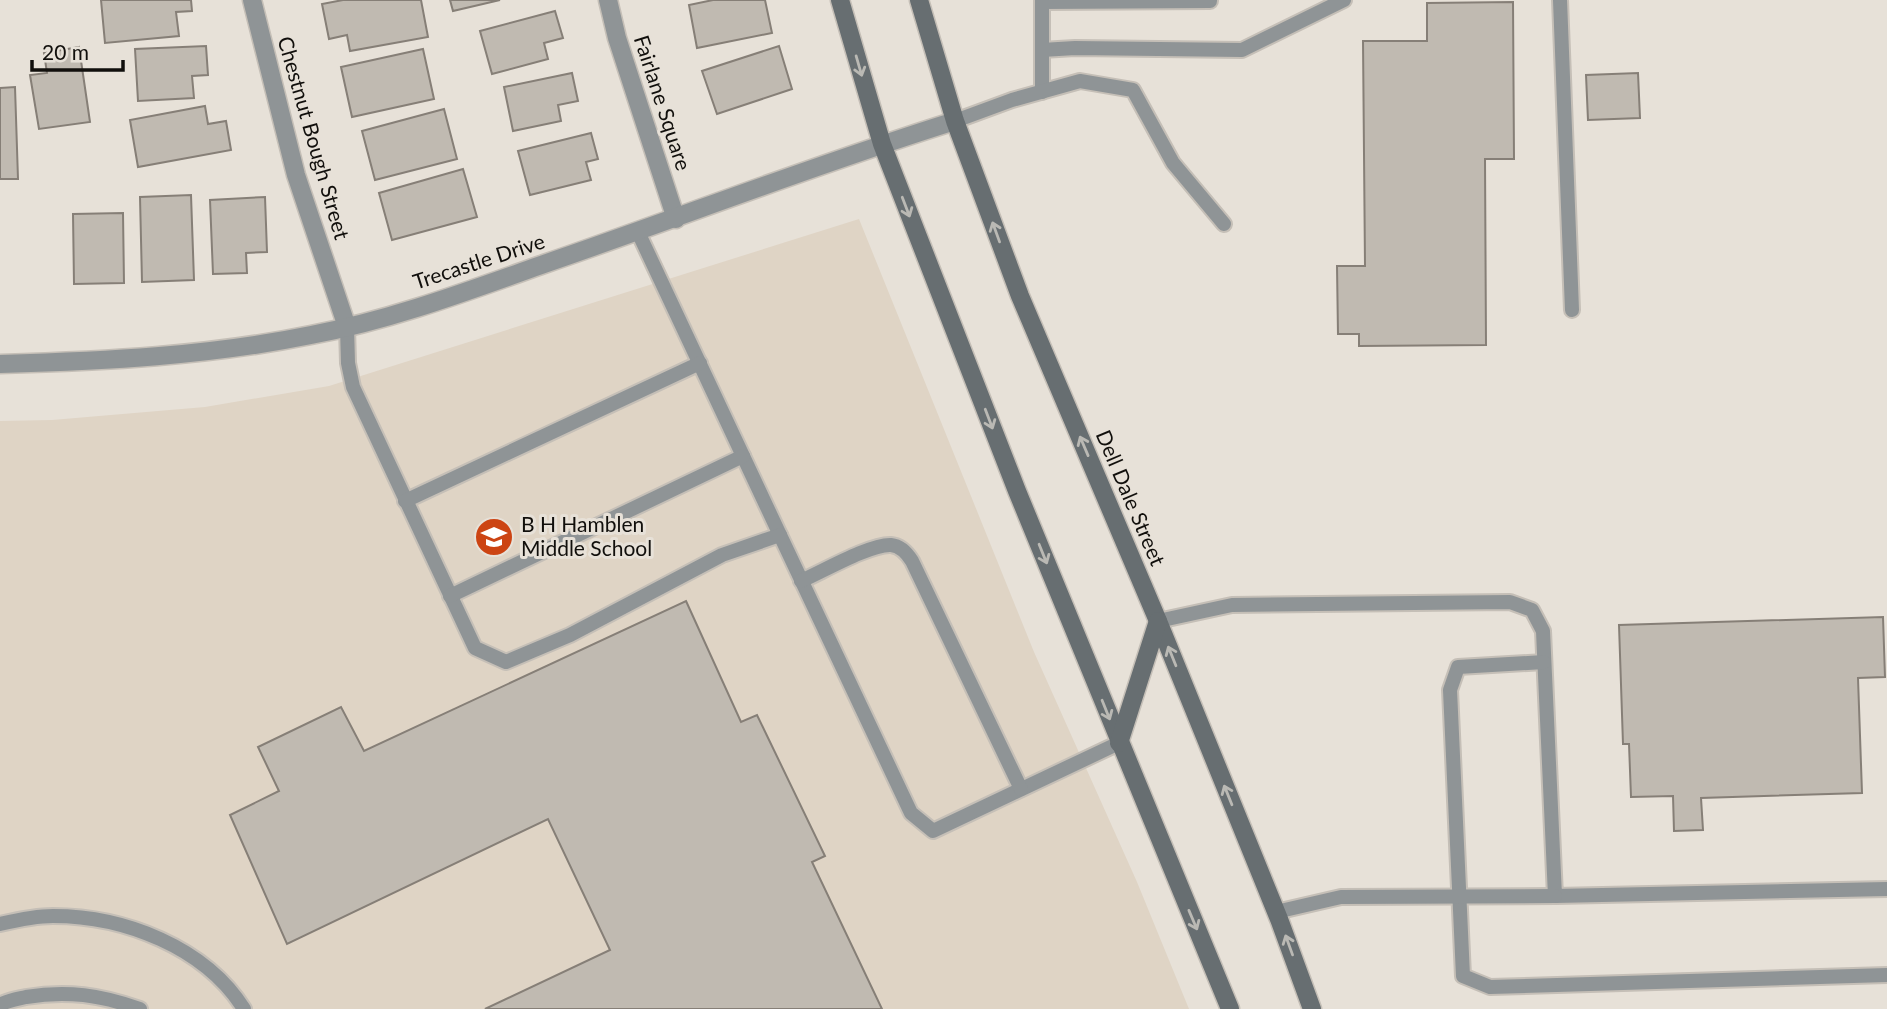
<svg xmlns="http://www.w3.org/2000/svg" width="1887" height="1009" viewBox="0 0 1887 1009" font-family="Lato,sans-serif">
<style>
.built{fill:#dfd4c5}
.building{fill:#c0bab1;stroke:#867f77;stroke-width:2}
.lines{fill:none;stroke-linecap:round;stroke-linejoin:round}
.service-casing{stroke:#c5bfb7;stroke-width:18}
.minor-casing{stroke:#c5bfb7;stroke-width:21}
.secondary-casing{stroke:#c5bfb7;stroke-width:21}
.service{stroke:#8f9496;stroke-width:14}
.minor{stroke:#8f9496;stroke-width:18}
.secondary{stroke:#676e71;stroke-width:18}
.oneway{stroke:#bab9b4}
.labels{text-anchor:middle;stroke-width:6;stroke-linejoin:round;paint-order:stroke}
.street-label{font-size:21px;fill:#110f0c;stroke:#e7e1d8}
.poi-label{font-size:21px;fill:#110f0c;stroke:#e7e1d8;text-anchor:start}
</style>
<rect width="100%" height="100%" fill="#e7e1d8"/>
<polygon class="built" points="859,219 1034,652 1137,882 1189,1009 0,1009 0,421 52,420 205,407 329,386"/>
<g class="building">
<polygon points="101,0 191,0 192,11 176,12 179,36 105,43"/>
<polygon points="343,0 421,0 428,37 350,51 347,35 329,39 322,4"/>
<polygon points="450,0 500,0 453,11"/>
<polygon points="713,0 765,0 772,33 697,48 689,5"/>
<polygon points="1513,2 1514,159 1485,159 1486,345 1359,346 1359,334 1338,334 1337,266 1365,266 1363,41 1427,41 1427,3"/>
<polygon points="555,11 563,38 544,43 548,59 492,74 480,31"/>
<polygon points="206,46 208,75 192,76 194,98 138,101 135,49"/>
<polygon points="779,46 792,89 717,114 702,71"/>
<polygon points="79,47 90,122 39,129 30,75 47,73 44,53"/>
<polygon points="423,49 434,99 352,117 341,67"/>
<polygon points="572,73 578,101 558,105 561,121 513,131 504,87"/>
<polygon points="1638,73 1640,118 1588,120 1586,75"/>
<polygon points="15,87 18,179 0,179 0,88"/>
<polygon points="205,106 208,124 226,121 231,150 138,167 130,120"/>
<polygon points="444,109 457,159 375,180 362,131"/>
<polygon points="591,133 598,159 586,162 591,180 530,195 518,151"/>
<polygon points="463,169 477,217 392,240 379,193"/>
<polygon points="191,195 194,280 142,282 140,197"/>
<polygon points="265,197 267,252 246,253 247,273 213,274 210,200"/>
<polygon points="123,213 124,283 74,284 73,214"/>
<polygon points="686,601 741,722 757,715 825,856 812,862 882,1009 485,1009 610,950 548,819 287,944 230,815 279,791 258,747 341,707 364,751"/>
<polygon points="1883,617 1885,677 1858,678 1862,793 1701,798 1703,830 1674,831 1673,796 1631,797 1629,744 1623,744 1619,625"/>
</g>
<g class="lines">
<defs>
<g id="service">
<polyline points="1560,0 1572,310"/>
<polyline points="1042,2 1210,1"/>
<polyline points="1042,50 1075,48 1242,50 1344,0"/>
<polyline points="1042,92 1042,0"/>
<polyline points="955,121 1012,100 1080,81 1133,90 1173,163 1224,224"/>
<polyline points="638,232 780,535"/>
<polyline points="347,327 348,363 353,387 475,648 506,662 570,635 722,555 780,535 911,813 933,831 1119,743"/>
<polyline points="405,501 700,363"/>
<path d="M801,581C822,572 870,544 891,545C901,546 907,553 912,561L1021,789"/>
<polyline points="450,596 743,456"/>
<polyline points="1158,621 1232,605 1510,602 1532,610 1543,631 1555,896 1887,889"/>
<polyline points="1544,662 1458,667 1450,690 1463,976 1490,987 1887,975"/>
<polyline points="1276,912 1341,897 1555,896"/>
<path d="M0,924C17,920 35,916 53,916C124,916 205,947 244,1009"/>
<path d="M0,1005C8,1000 17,999 26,997C67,990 101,995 140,1009"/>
</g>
<g id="minor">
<polyline points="252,0 296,175 347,327"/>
<polyline points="608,0 617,38 676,219"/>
<path d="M0,364C105,361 208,356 311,335C391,320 468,291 544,264C681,217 817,164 955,121"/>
</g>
<g id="secondary">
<polyline points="840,0 882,144 1017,491 1230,1009"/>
<polyline points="919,0 955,121 1020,296 1158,621 1279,919 1312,1009"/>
<polyline points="1119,743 1158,621"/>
</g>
</defs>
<use href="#service" class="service-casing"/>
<use href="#minor" class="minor-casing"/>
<use href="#secondary" class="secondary-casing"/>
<use href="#service" class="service"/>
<use href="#minor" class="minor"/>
<use href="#secondary" class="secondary"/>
</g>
<defs><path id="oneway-shaft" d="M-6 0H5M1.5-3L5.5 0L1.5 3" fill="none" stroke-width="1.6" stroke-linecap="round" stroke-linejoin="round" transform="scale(1.75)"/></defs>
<g class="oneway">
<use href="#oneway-shaft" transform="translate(859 66) rotate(74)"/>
<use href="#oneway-shaft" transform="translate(906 207) rotate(69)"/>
<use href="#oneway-shaft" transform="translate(996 232) rotate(-110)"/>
<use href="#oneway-shaft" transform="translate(989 419) rotate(69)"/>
<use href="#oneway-shaft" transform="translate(1084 446) rotate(-113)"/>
<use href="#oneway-shaft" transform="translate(1043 554) rotate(68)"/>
<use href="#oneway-shaft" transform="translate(1172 656) rotate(-112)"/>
<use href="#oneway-shaft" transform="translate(1106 710) rotate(68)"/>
<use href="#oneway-shaft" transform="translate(1228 795) rotate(-112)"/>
<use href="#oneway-shaft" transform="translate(1193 920) rotate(67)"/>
<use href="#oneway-shaft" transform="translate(1289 945) rotate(-110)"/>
</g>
<defs>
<symbol id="school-disc" viewBox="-11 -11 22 22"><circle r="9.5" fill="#cc4413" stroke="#e7e1d8"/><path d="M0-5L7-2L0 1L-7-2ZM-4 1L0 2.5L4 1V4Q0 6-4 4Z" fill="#fff"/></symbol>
</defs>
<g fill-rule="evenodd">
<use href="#school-disc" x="472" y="515" width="44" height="44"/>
</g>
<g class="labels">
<g class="street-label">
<text transform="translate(662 103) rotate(72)" y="7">Fairlane Square</text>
<text transform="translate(313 138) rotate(74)" y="7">Chestnut Bough Street</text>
<text transform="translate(479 262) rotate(-18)" y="7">Trecastle Drive</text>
<text transform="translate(1130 498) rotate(67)" y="7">Dell Dale Street</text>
</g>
<g class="poi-label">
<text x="521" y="532">B H Hamblen<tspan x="521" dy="24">Middle School</tspan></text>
</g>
</g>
<path d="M32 60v10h91v-10" fill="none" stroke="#110f0c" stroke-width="3.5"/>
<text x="42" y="60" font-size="21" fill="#110f0c" stroke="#e7e1d8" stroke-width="5" paint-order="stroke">20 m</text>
</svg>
